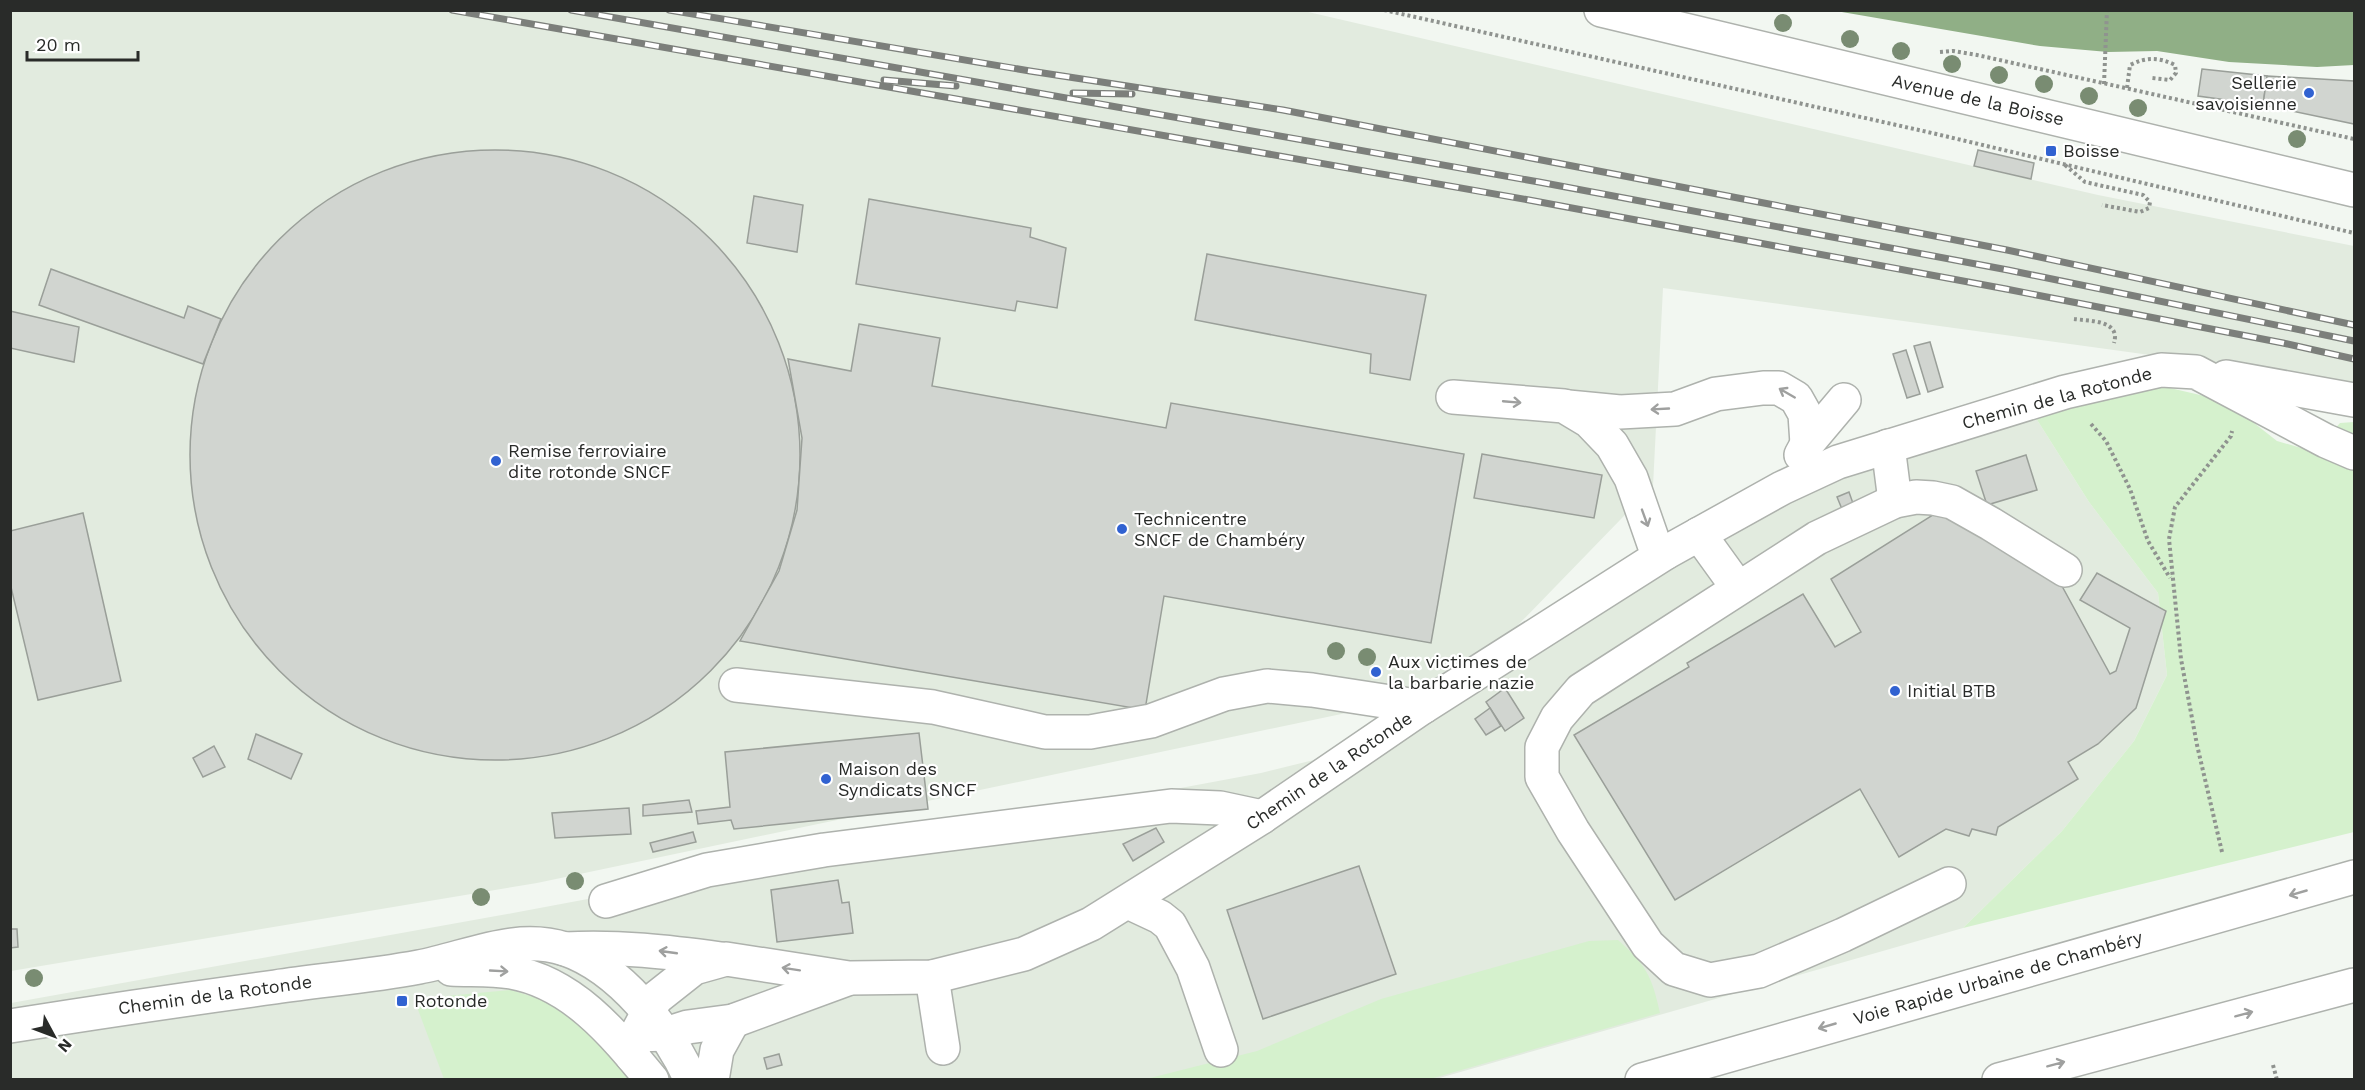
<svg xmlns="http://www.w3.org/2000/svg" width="2365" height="1090" viewBox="0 0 2365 1090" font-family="'Work Sans',sans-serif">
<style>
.built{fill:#e2ebdf}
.green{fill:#d5f1cd}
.water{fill:#90af86}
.building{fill:#d1d5d0;stroke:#9a9f99;stroke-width:1.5}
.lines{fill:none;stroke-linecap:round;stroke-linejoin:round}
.minor-casing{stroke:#aeb2ad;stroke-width:36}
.major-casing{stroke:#aeb2ad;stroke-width:36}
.highway-casing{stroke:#aeb2ad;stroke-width:36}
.path{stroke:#8f938f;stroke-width:4;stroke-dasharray:3 3;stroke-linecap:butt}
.minor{stroke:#fff;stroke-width:33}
.major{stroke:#fff;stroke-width:33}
.highway{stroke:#fff;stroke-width:33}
.rail-casing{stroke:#7c7f7b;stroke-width:7}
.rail{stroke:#fff;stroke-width:4.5;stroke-dasharray:14;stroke-linecap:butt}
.tree{fill:#798c72}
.oneway{stroke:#9fa09f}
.poi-dot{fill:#3162d1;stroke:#fff;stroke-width:2}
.labels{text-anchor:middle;stroke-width:4.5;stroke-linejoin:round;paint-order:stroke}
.poi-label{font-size:18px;fill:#292b29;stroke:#fff;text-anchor:start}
.street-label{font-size:18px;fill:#292b29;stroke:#fff}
</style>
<rect width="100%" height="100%" fill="#f2f7f1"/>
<polygon class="built" points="11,11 1304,11 2098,195 2354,246 2354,383 1663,288 1653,486 1456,689 1762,510 1853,468 2034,415 2089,502 2158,593 2167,675 2134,741 2062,831 1963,928 1436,1079 11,1079 11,1003 513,913 1261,773 1330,756 1451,691 537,883 11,971"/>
<g class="green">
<polygon points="2157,385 2226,401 2277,441 2315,452 2340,423 2354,422 2354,832 1963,928 2062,831 2134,741 2167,675 2158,593 2089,502 2034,415"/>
<path d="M1618,940C1646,965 1652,976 1660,1013L1430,1079L1142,1080L1257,1051L1381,999L1589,941Z"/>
<polygon points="511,990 572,1009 631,1079 444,1079 414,999"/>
</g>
<polygon class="water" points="1836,11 2354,11 2354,65 2317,67 2229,62 2157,51 2108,52 2040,46"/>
<g class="building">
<polygon points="2202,69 2267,76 2263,105 2198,96"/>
<polygon points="2267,76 2354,81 2354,124 2263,105"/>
<circle cx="495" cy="455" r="305"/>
<polygon points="1978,150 2034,163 2031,179 1974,166"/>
<polygon points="754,196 803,205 797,252 747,243"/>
<polygon points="869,199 1031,228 1030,237 1066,248 1057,308 1017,301 1015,311 856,284"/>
<polygon points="1207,254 1426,295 1410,380 1370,373 1371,354 1195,320"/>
<polygon points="51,269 184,318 188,306 221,319 203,364 39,305"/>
<polygon points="10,311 79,327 74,362 10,348"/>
<polygon points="859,324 940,338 932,386 1166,428 1171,403 1464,454 1431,643 1164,596 1145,710 740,641 779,571 797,510 802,438 788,359 851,371"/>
<polygon points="1930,342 1943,387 1928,392 1914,346"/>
<polygon points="1906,350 1920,394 1907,398 1893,354"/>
<polygon points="1482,454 1602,475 1594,518 1474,498"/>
<polygon points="2026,455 2037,490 1987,505 1976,471"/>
<polygon points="1849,492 1855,509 1844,514 1837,497"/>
<polygon points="1939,511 2057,577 2110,674 2116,671 2130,628 2080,600 2097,573 2166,611 2136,708 2098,744 2068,762 2078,779 1998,827 1996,835 1972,829 1969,836 1946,829 1899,857 1860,789 1675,900 1574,735 1689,667 1687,663 1803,594 1835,647 1861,632 1831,579"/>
<polygon points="83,513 121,681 38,700 10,583 10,531"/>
<polygon points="1505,688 1524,718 1505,731 1486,702"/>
<polygon points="1490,708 1501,726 1486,735 1475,719"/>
<polygon points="919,733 928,809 734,829 731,820 698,824 696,811 730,807 725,752"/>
<polygon points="256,734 302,754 291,779 248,759"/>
<polygon points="214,746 225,767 203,777 193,758"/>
<polygon points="689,800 692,812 643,816 643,805"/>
<polygon points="629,808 631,834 555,838 552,813"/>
<polygon points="1156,828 1164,842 1133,861 1123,844"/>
<polygon points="693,832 696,842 653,852 650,843"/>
<polygon points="1359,866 1396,974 1263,1019 1227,910"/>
<polygon points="838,880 842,903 849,902 853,933 777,942 771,890"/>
<polygon points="10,929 17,929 18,947 10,948"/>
<polygon points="779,1054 782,1065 767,1069 764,1058"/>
</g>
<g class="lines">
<defs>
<g id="minor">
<polyline points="2226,377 2354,400"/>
<polyline points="1453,397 1564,406 1589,421 1612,445 1631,478 1654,544 1665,553"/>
<polyline points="1568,407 1620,412 1675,409 1716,394 1763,388 1779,388 1796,398 1805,414 1807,444"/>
<polyline points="1888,446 1895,501"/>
<polyline points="1801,455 1807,444 1844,400"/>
<polyline points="1699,534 1738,588"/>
<polyline points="736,685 933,707 1045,732 1090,732 1151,721 1224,694 1267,686 1312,690 1423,707"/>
<polyline points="1949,884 1843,935 1759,971 1710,980 1674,969 1648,945 1573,831 1542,777 1542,747 1557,718 1581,690 1817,538 1895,501 1916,497 1933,498 1952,502 1991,524 2065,570"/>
<polyline points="606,901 707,870 824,850 1171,806 1220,808 1262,817"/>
<polyline points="1128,902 1160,917 1170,925 1193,968 1221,1050"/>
<path d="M565,949C618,946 669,952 721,959"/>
<polyline points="932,977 943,1048"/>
<polyline points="637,1035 666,1034 688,1027 733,1021 847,979"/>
<polyline points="632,1056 636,1035 656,998 694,968 726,959 849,978 932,977 1024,954 1091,924 1262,817 1423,707 1665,553 1782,488 1838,462 2065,392 2161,370 2196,372 2326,441 2354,453"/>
<polyline points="712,1080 717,1050 733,1021"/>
</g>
<g id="major">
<polyline points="1601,10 2354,190"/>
<path d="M451,969C471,970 492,969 511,972C573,983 614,1034 652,1080"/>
<path d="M10,1026C98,1012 187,999 275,987C323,980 371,976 419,967C467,958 515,933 565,949C620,968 668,1029 691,1080"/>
</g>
<g id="highway">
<polyline points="1642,1080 2354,877"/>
<polyline points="1999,1080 2354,985"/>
</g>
</defs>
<use href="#minor" class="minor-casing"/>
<use href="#major" class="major-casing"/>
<use href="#highway" class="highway-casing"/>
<g class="path">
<polyline points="1384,10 1932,133 2354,233"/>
<polyline points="1940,52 1953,51 1977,55 2354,139"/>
<polyline points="2104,84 2107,10"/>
<path d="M2127,88L2130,65C2146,57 2159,57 2175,65L2176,73L2170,80L2152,78"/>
<polyline points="2065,165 2085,182 2143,195 2150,202 2149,208 2140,212 2102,205"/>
<path d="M2074,319C2089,321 2121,320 2114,343"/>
<polyline points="2091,424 2106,441 2130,489 2148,541 2170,578"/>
<polyline points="2222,852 2197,745 2181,659 2169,539 2175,507 2231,436 2232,431"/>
<polyline points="2273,1065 2277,1080"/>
</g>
<use href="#minor" class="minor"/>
<use href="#major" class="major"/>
<use href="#highway" class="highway"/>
<defs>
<g id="rail">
<polyline points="452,10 1529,200 2006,289 2283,343 2354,359"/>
<polyline points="571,10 1539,182 2008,270 2354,341"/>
<polyline points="669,10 1030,71 1283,110 2007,250 2354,325"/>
<polyline points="884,80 956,86"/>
<polyline points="1073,93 1132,94"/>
</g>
</defs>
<use href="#rail" class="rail-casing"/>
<use href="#rail" class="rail"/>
</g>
<g class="tree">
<circle cx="1783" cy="23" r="9"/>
<circle cx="1850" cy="39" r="9"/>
<circle cx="1901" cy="51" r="9"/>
<circle cx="1952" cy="64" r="9"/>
<circle cx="1999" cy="75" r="9"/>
<circle cx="2044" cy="84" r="9"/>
<circle cx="2089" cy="96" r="9"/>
<circle cx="2138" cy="108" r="9"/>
<circle cx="2297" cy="139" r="9"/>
<circle cx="1336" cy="651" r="9"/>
<circle cx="1367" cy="657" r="9"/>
<circle cx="575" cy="881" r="9"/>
<circle cx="481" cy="897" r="9"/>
<circle cx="34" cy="978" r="9"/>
</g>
<defs><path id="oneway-shaft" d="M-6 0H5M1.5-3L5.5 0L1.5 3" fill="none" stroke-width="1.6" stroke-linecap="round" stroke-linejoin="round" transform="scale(1.5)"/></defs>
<g class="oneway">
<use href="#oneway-shaft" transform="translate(1787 393) rotate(-150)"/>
<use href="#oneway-shaft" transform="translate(1512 402) rotate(5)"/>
<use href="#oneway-shaft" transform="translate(1660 409) rotate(177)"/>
<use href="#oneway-shaft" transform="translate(1645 518) rotate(70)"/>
<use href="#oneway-shaft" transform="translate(2298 893) rotate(164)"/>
<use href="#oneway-shaft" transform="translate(668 952) rotate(-172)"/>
<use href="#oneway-shaft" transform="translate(791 969) rotate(-171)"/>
<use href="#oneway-shaft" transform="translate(499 971) rotate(3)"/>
<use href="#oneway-shaft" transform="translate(2244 1014) rotate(-15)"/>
<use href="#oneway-shaft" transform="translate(1827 1026) rotate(164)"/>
<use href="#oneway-shaft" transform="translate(2056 1064) rotate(-15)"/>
</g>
<g class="poi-dot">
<circle cx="2309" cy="93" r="6"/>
<rect x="2045" y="145" width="12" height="12" rx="3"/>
<circle cx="496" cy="461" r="6"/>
<circle cx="1122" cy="529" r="6"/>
<circle cx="1376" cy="672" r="6"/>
<circle cx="1895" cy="691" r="6"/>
<circle cx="826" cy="779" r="6"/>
<rect x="396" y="995" width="12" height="12" rx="3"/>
</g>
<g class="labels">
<g class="poi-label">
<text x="2297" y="89" text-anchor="end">Sellerie<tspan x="2297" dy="21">savoisienne</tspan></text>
<text x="2063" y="157">Boisse</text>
<text x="508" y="457">Remise ferroviaire<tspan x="508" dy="21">dite rotonde SNCF</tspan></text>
<text x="1134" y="525">Technicentre<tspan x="1134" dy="21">SNCF de Chambéry</tspan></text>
<text x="1388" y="668">Aux victimes de<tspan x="1388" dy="21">la barbarie nazie</tspan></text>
<text x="1907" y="697">Initial BTB</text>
<text x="838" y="775">Maison des<tspan x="838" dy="21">Syndicats SNCF</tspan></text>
<text x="414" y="1007">Rotonde</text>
</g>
<g class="street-label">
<text transform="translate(1978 100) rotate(13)" y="6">Avenue de la Boisse</text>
<text transform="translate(2057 398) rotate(-15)" y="6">Chemin de la Rotonde</text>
<text transform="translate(1329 771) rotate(-34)" y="6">Chemin de la Rotonde</text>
<text transform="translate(1998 978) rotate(-16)" y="6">Voie Rapide Urbaine de Chambéry</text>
<text transform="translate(215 995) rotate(-8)" y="6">Chemin de la Rotonde</text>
</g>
</g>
<rect width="2365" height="1090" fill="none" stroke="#292b29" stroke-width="24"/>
<g transform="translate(54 1036) rotate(131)" stroke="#ffffff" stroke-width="4.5" paint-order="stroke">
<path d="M0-4.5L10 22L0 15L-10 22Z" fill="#292b29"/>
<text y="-9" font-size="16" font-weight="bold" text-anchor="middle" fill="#292b29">N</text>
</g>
<path d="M27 51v9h111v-9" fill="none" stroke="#292b29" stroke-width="3"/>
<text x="36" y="51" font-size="18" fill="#292b29" stroke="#ffffff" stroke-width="4.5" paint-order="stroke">20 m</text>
</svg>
